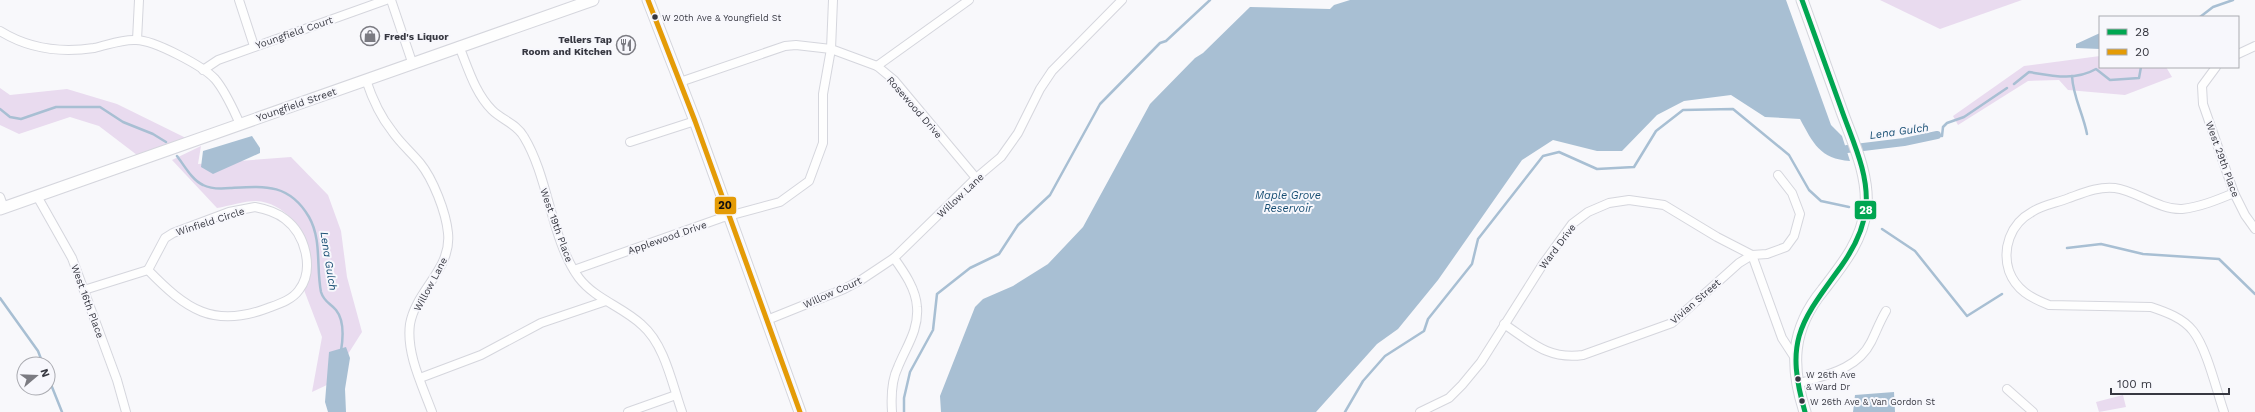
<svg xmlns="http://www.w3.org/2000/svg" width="2255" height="412" viewBox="0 0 2255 412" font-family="'Work Sans',sans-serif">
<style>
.green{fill:#e9dbef}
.water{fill:#a8bfd3}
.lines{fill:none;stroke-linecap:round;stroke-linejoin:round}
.stream{stroke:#a8bfd3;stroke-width:2.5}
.canal{stroke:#a8bfd3;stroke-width:8}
.street-casing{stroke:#d5d6dd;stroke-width:10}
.secondary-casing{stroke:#d5d6dd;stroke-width:13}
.street{stroke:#fefefe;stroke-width:8}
.secondary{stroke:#fefefe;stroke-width:11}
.bus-1-casing{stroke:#f7f7fc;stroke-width:8}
.bus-2-casing{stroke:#f7f7fc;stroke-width:8}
.bus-1{stroke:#00a651;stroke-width:5}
.bus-2{stroke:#e49b06;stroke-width:5}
.bus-dot{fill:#373841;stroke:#f7f7fc;stroke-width:1.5}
.labels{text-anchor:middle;stroke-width:4;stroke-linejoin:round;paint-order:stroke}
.bus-label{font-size:9px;fill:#373841;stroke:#f7f7fc;text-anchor:start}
.street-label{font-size:10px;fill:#373841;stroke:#f7f7fc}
.poi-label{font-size:10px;font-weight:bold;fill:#373841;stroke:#f7f7fc;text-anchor:start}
.water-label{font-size:11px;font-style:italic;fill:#164d72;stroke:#f7f7fc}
.line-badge{stroke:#f7f7fc;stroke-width:1.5}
.badge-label{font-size:11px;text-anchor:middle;font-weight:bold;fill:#fff}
.pale-badge-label{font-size:11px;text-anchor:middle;font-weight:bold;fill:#111}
</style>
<rect width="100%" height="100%" fill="#f8f8fb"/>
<g class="green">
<polygon points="1880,0 2022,0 1940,29"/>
<polygon points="2100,56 2100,67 2166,67 2172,77 2125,95 2068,90 2059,80 2028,81 1958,125 1953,116 2024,66"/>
<polygon points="0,88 10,95 67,89 117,104 188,139 137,155 99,126 70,117 19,134 0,125"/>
<path d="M201,146L198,164L291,157L328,195L341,231L347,277L362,332L329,384L312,392L322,337L304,290C306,286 309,281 310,276C315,243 291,203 256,201C244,201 229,206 217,208L172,160Z"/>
<polygon points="2123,395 2126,407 2099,412 2096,402"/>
</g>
<g class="water">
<path d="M1350,0H1786L1831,125L1842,136L1850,161C1820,159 1813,143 1800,119L1765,117L1731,95L1684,101L1657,115L1622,151H1597L1553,140L1522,160L1438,280L1398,329L1377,344L1316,412H941L940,396L975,307L983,299L1013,286L1048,264L1083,227L1150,104L1195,58L1203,53L1250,7L1330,9L1334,5Z"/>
<polygon points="2100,33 2100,49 2076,48 2076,44"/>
<polygon points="252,136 260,148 260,153 213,174 201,167 203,151"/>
<polygon points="346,347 350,358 345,389 346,412 328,412 325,402 329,352"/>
<polygon points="1894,392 1895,412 1853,412 1855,395"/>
</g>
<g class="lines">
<g class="stream">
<polyline points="2200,17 2213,7 2233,0"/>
<path d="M2072,76C2073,97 2083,113 2087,134"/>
<path d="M2014,84L2029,72C2053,76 2075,81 2096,69L2110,80L2139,78L2141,67"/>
<polyline points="0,109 10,117 21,119 56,107 100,107 123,122 153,134 166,142"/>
<polyline points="1937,135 1942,136 1943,127 1947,123 1964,117 2007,88"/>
<path d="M177,156C184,165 192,180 203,185C211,189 220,189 230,188C264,186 289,183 309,217C322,240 316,267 321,292C324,302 330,303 336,310C345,321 343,339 341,351"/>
<polyline points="1882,229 1915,251 1967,316 2002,294"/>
<polyline points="2067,248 2101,244 2143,254 2219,259 2255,294"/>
<polyline points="0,298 38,351 43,364"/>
<polyline points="48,377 62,412"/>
<polyline points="904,412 904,398 910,372 933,330 937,294 970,268 999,254 1018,225 1050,195 1100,104 1160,43 1166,41 1210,0"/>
<polyline points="1345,412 1363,381 1385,356 1424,331 1428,319 1472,264 1478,239 1543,156 1559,152 1597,169 1634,167 1656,131 1683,110 1733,109 1789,155 1809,190 1821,201 1849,207"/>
</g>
<polyline class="canal" points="1847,149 1904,142 1937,135"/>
<defs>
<g id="street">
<polyline points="239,0 254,46"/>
<polyline points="391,0 412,62"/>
<path d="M0,31C29,49 61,53 94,48C108,45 122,39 136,40C154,40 203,66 215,79C226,92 233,109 240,124"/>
<polyline points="137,40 139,0"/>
<path d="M459,46C468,68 475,93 492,110C502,120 517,124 524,137C549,178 551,240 579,278C595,299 623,307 642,325C665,345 672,384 682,412"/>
<polyline points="2238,54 2255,46"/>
<polyline points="877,66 969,0"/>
<polyline points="2216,67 2202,86 2203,104 2234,193 2245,215 2255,229"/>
<polyline points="203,70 218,60 386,0"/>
<path d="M366,80C372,98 380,116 392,131C400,143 411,152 420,163C433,179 446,212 448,233C452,269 416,290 410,324C406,353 422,385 432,412"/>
<polyline points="680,82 785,46 796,45 831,49 877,66 894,80 976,178"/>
<polyline points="630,142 695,121"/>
<polyline points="37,196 72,258 117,380 126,412"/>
<polyline points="0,197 4,208"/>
<path d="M255,207C266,209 276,212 285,219C305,234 315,269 299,290C292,300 279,304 268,308C213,329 186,309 148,270L165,238L173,233L229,212Z"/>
<polyline points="574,270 721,218 780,202 809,181 823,143 823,94 831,49 833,0"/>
<polyline points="84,290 148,270"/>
<polyline points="767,320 844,289 861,280 894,258 976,178 1001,157 1018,133 1040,89 1052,71 1122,0"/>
<path d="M1504,324C1531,342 1548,360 1583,355L1672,323L1739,263L1752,255L1767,254L1786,247L1794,236L1800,214L1792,193L1778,175"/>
<polyline points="420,378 481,355 541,323 606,301"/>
<path d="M1797,384C1825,375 1857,370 1871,342C1876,332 1880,321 1886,311"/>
<polyline points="2007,389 2033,412"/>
<polyline points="628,412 676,395"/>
<path d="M892,412C891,397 891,381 898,367C906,347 919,330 917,307C916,289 904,272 894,258"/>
<polyline points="1420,412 1449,398 1462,385 1481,362 1543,264 1572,224 1588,212 1609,203 1629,200 1664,205 1717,237 1752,255 1782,338 1795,358"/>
<path d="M2224,412C2216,389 2207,349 2193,331C2183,318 2166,312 2151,307L2049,305C2031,298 2016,290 2009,271C2002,249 2010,224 2032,212C2042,205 2057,203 2069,198C2083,193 2099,186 2115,188C2137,191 2159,210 2182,209C2200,207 2217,200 2234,193"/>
</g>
<g id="secondary">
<polyline points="648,0 695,121 800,412"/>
<path d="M1802,0C1815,36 1828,72 1841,109C1852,140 1869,174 1866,208C1862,241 1843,264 1823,290C1791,329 1790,366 1805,412"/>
<polyline points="0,209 593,0"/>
</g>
</defs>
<use href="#street" class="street-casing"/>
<use href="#secondary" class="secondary-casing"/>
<use href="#street" class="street"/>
<use href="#secondary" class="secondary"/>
<defs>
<path id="bus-1" d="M1802,0C1815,36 1828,72 1841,108C1852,140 1869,173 1866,207C1864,228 1854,248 1842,265C1801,322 1784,339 1805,412"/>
<polyline id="bus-2" points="648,0 695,121 800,412"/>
</defs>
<use href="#bus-1" class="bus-1-casing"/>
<use href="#bus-2" class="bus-2-casing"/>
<use href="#bus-1" class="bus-1"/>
<use href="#bus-2" class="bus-2"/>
</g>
<defs>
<symbol id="shop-ring" viewBox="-11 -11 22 22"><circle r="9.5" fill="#f7f7fc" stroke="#7b7b82" stroke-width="1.5"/><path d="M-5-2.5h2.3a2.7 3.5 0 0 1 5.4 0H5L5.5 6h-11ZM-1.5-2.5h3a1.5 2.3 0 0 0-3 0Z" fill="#7b7b82"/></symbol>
<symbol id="restaurant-ring" viewBox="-11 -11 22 22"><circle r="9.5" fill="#f7f7fc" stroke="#7b7b82" stroke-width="1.5"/><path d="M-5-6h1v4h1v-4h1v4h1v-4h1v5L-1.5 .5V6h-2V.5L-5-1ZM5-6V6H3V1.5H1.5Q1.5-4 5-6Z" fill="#7b7b82"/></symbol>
</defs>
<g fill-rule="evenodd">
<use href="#shop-ring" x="359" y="25" width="22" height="22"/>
<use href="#restaurant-ring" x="615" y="34" width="22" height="22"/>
</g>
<g class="bus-dot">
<circle cx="655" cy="17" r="3.5"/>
<circle cx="1798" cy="379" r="3.5"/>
<circle cx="1802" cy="401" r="3.5"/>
</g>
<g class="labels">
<g class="bus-label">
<text x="662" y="21">W 20th Ave &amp; Youngfield St</text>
<text x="1806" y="378">W 26th Ave<tspan x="1806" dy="12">&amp; Ward Dr</tspan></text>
<text x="1810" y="405">W 26th Ave &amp; Van Gordon St</text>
</g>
<g class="street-label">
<text transform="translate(294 32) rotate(-19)" y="4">Youngfield Court</text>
<text transform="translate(296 104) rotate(-19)" y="4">Youngfield Street</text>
<text transform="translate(915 107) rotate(49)" y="4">Rosewood Drive</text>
<text transform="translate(2223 159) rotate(70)" y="4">West 29th Place</text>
<text transform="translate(960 195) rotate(-43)" y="4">Willow Lane</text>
<text transform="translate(210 221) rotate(-18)" y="4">Winfield Circle</text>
<text transform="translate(557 225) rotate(70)" y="4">West 19th Place</text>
<text transform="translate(667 237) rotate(-19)" y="4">Applewood Drive</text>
<text transform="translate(1557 246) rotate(-53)" y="4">Ward Drive</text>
<text transform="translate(430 284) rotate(-62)" y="4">Willow Lane</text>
<text transform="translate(832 292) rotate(-24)" y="4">Willow Court</text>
<text transform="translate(88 301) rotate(70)" y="4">West 16th Place</text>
<text transform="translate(1695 301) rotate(-41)" y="4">Vivian Street</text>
</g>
<g class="poi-label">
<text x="384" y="40">Fred's Liquor</text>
<text x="612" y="43" text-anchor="end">Tellers Tap<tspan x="612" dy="12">Room and Kitchen</tspan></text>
</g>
<g class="water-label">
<text transform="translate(1899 131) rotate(-8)" y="4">Lena Gulch</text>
<text x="1288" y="199">Maple Grove<tspan x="1288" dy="13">Reservoir</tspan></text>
<text transform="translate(329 261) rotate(81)" y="4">Lena Gulch</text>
</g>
</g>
<g class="line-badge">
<rect x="714" y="196" width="23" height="19" rx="4" fill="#e49b06"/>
<rect x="1854" y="200" width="23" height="20" rx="4" fill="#00a651"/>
</g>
<g class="badge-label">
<text x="1866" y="214">28</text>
</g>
<g class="pale-badge-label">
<text x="725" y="209">20</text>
</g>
<rect x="2099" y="16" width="140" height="52" fill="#f7f7fc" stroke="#aaabb1"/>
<rect x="2107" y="29" width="20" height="6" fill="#00a651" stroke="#aaabb1"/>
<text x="2135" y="36" font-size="12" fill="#373841">28</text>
<rect x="2107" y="49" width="20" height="6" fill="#e49b06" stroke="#aaabb1"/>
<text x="2135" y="56" font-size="12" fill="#373841">20</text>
<g transform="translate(36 376) rotate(71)"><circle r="19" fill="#f7f7fc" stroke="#aaabb1"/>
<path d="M0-3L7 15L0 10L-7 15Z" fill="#7b7b82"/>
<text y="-6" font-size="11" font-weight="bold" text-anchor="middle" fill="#373841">N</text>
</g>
<path d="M2111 388v6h118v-6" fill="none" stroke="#373841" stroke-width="2"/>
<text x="2117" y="388" font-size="12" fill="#373841" stroke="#f7f7fc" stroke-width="3" paint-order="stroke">100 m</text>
</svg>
